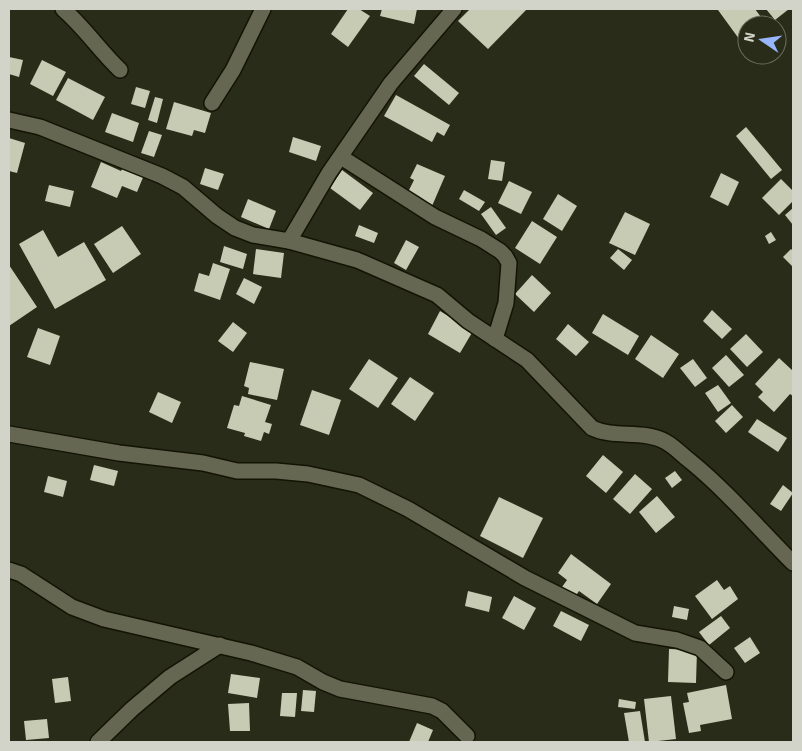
<svg xmlns="http://www.w3.org/2000/svg" width="802" height="751" viewBox="0 0 802 751" font-family="Signika,sans-serif">
<style>
.building{fill:#c8cbb4}
.lines{fill:none;stroke-linecap:round;stroke-linejoin:round}
.street-casing{stroke:#131404;stroke-width:18}
.street{stroke:#656753;stroke-width:15}
</style>
<rect width="100%" height="100%" fill="#2a2c1a"/>
<g class="building">
<polygon points="348,9 359,9 370,16 348,47 331,34"/>
<polygon points="382,9 417,9 414,24 380,16"/>
<polygon points="470,9 527,9 488,49 458,21"/>
<polygon points="720,9 755,9 767,25 747,25 747,40 742,43 718,10"/>
<polygon points="766,9 789,9 775,20"/>
<polygon points="9,57 23,60 19,77 9,74"/>
<polygon points="42,60 66,72 53,96 30,84"/>
<polygon points="424,64 459,93 449,105 414,76"/>
<polygon points="68,78 105,97 93,120 56,100"/>
<polygon points="136,87 150,91 145,108 131,104"/>
<polygon points="396,95 450,125 444,136 437,132 432,142 384,116"/>
<polygon points="155,97 163,99 157,123 148,120"/>
<polygon points="174,102 211,113 205,133 194,130 192,136 166,129"/>
<polygon points="112,113 139,123 133,142 105,132"/>
<polygon points="746,127 782,170 771,179 736,136"/>
<polygon points="149,131 162,135 154,157 141,153"/>
<polygon points="293,137 321,146 316,161 289,152"/>
<polygon points="9,138 25,143 17,173 9,171"/>
<polygon points="491,160 505,162 502,181 488,179"/>
<polygon points="101,162 121,171 124,166 144,175 137,192 122,186 117,198 91,187"/>
<polygon points="417,164 445,176 432,206 407,194 414,180 410,178"/>
<polygon points="205,168 224,174 218,190 200,184"/>
<polygon points="342,170 373,193 360,210 330,188"/>
<polygon points="721,173 739,182 728,206 710,197"/>
<polygon points="781,179 793,191 793,201 779,215 762,198"/>
<polygon points="509,181 532,192 521,214 498,203"/>
<polygon points="49,185 74,191 70,207 45,201"/>
<polygon points="464,190 485,202 479,211 459,199"/>
<polygon points="558,194 577,206 562,231 543,219"/>
<polygon points="248,199 276,211 269,229 241,217"/>
<polygon points="491,207 506,228 496,235 481,214"/>
<polygon points="793,208 793,225 785,215"/>
<polygon points="625,212 650,224 635,255 609,243"/>
<polygon points="532,221 557,237 540,264 515,248"/>
<polygon points="359,225 378,233 374,243 355,236"/>
<polygon points="122,226 141,254 113,273 94,244"/>
<polygon points="43,230 58,257 84,242 106,280 55,309 19,244"/>
<polygon points="771,232 776,240 769,244 765,236"/>
<polygon points="406,240 419,247 406,270 394,263"/>
<polygon points="224,246 247,254 243,269 220,262"/>
<polygon points="256,249 284,253 281,278 253,274"/>
<polygon points="618,249 632,260 624,270 610,258"/>
<polygon points="791,249 793,251 792,266 783,257"/>
<polygon points="213,263 230,269 220,300 194,291 199,273 209,276"/>
<polygon points="9,265 37,307 9,326"/>
<polygon points="532,275 551,293 534,312 515,294"/>
<polygon points="244,278 262,287 254,304 236,294"/>
<polygon points="712,310 732,329 722,339 703,321"/>
<polygon points="440,311 473,331 460,353 428,334"/>
<polygon points="603,314 639,336 628,355 592,333"/>
<polygon points="233,322 247,333 233,352 218,341"/>
<polygon points="568,324 589,342 576,356 556,339"/>
<polygon points="38,328 60,336 50,365 27,357"/>
<polygon points="746,334 763,352 747,367 730,349"/>
<polygon points="651,335 679,354 663,378 635,359"/>
<polygon points="726,355 744,375 729,387 712,368"/>
<polygon points="779,358 793,371 793,396 790,394 774,412 758,397 763,392 755,384"/>
<polygon points="369,359 398,378 378,408 349,389"/>
<polygon points="693,359 707,378 695,387 680,368"/>
<polygon points="250,362 284,369 277,400 248,394 249,388 244,386"/>
<polygon points="410,377 434,393 415,421 391,404"/>
<polygon points="718,385 731,403 718,412 705,393"/>
<polygon points="312,390 341,400 329,435 300,425"/>
<polygon points="158,392 181,402 172,423 149,412"/>
<polygon points="242,396 271,405 265,422 272,424 269,434 264,432 261,441 244,436 245,433 227,428 234,405 239,406"/>
<polygon points="732,405 743,417 726,433 715,421"/>
<polygon points="757,419 787,438 778,452 748,432"/>
<polygon points="603,455 623,472 606,493 586,476"/>
<polygon points="94,465 118,471 114,486 90,480"/>
<polygon points="675,471 682,480 672,488 665,478"/>
<polygon points="635,474 652,489 630,514 613,499"/>
<polygon points="48,476 67,481 63,497 44,492"/>
<polygon points="783,485 793,493 781,511 770,504"/>
<polygon points="657,496 675,517 656,533 639,512"/>
<polygon points="499,497 543,518 523,558 480,536"/>
<polygon points="571,554 611,584 597,604 579,591 575,597 562,587 567,580 558,573"/>
<polygon points="717,580 724,590 730,586 738,599 712,619 695,596"/>
<polygon points="468,591 492,597 489,612 465,606"/>
<polygon points="514,596 536,608 524,630 502,618"/>
<polygon points="674,606 689,609 687,620 672,617"/>
<polygon points="561,611 589,625 581,641 553,626"/>
<polygon points="721,616 730,628 709,645 699,632"/>
<polygon points="750,637 760,653 745,663 734,648"/>
<polygon points="669,649 697,650 696,683 668,682"/>
<polygon points="231,674 260,678 257,698 228,693"/>
<polygon points="68,677 71,701 55,703 52,679"/>
<polygon points="726,685 732,719 700,725 701,731 689,733 683,703 689,702 687,693"/>
<polygon points="303,690 316,691 314,712 301,711"/>
<polygon points="282,693 297,693 295,717 280,716"/>
<polygon points="671,696 676,739 649,742 644,699"/>
<polygon points="619,699 636,702 635,709 618,707"/>
<polygon points="249,703 250,731 230,731 228,704"/>
<polygon points="640,711 645,742 629,742 624,713"/>
<polygon points="47,719 49,738 26,740 24,721"/>
<polygon points="417,723 433,730 428,742 409,742"/>
</g>
<g class="lines">
<defs>
<g id="street">
<path d="M63,9C84,27 100,51 120,70"/>
<polyline points="212,103 233,70 263,9"/>
<path d="M9,120L40,127L162,176L183,187L217,216L235,228L253,235L289,241L357,260L437,295L468,321L527,360L592,428C615,439 643,429 666,442C675,447 682,455 690,461C728,492 759,529 793,563"/>
<polyline points="341,157 435,217 481,239 500,251 505,256 509,263 506,303 495,339"/>
<polyline points="289,241 329,173 391,83 454,9"/>
<polyline points="9,434 119,453 203,463 237,471 276,471 308,474 359,485 408,509 525,578 635,633 677,640 700,648 726,672"/>
<polyline points="9,570 21,574 72,607 104,619 251,653 297,667 323,682 340,689 432,706 442,711 467,736"/>
<polyline points="98,742 132,709 170,677 220,645"/>
</g>
</defs>
<use href="#street" class="street-casing"/>
<use href="#street" class="street"/>
</g>
<rect width="802" height="751" fill="none" stroke="#d3d4c9" stroke-width="20"/>
<g transform="translate(762 40) rotate(283)"><circle r="24" fill="#2a2c1a" stroke="#6e6f60"/>
<path d="M0-4L9 19L0 12L-9 19Z" fill="#97b6fd"/>
<text y="-8" font-size="14" font-weight="bold" text-anchor="middle" fill="#d3d4c9">N</text>
</g>
</svg>
